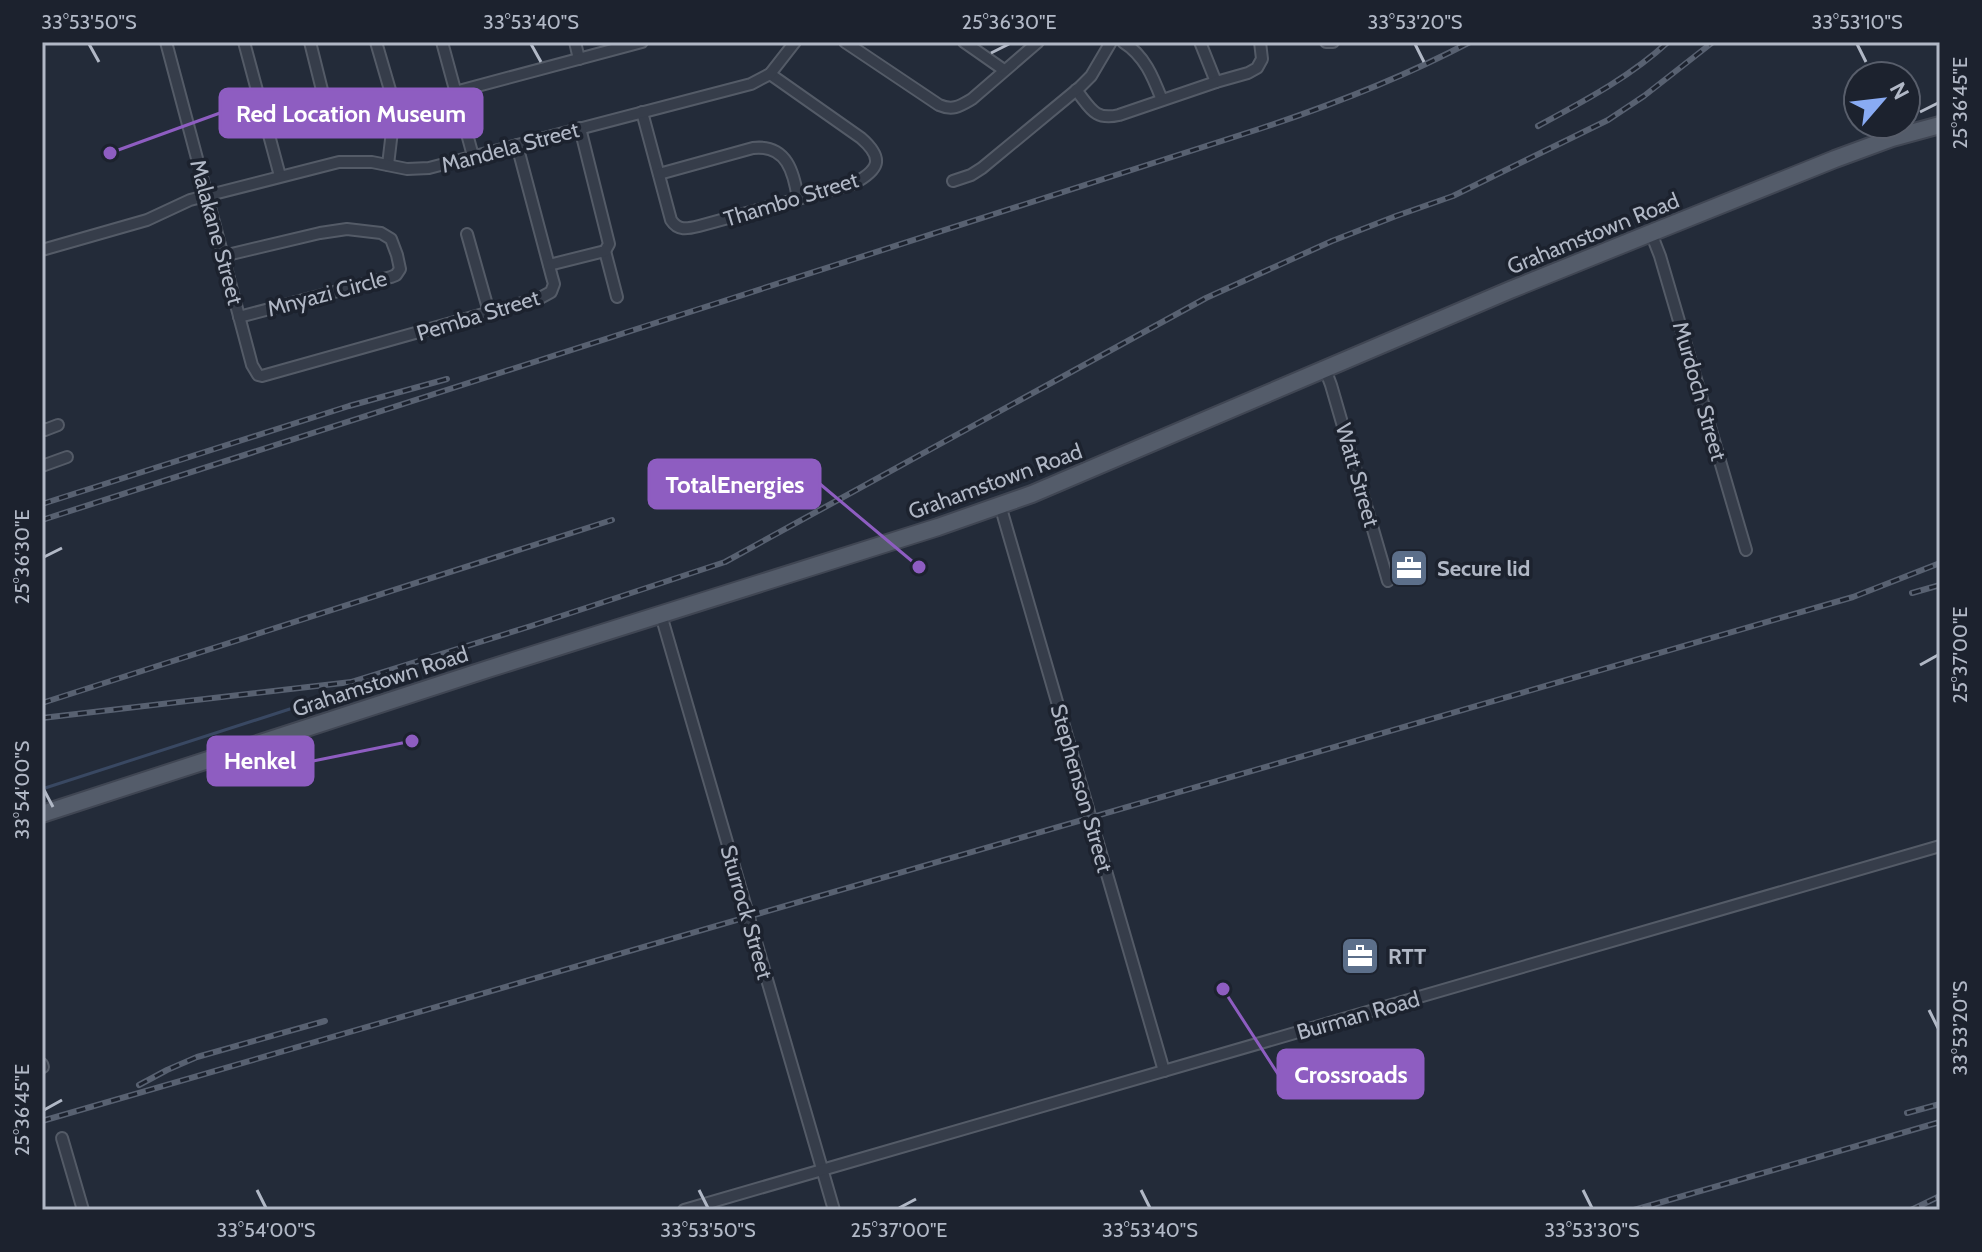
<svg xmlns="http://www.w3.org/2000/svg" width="1982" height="1252" viewBox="0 0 1982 1252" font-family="Cabin,sans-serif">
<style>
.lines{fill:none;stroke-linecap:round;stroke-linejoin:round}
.stream{stroke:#394862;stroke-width:3}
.minor-casing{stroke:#545b67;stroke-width:14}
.primary-casing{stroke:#404653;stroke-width:20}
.minor{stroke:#363d4a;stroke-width:10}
.primary{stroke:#545c6a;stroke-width:16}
.rail-casing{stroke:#586171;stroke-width:6}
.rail{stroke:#1c222e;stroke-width:3;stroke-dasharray:9;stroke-linecap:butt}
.ticks{fill:none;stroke:#b1b8c6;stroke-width:3}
.labels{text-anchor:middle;stroke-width:7;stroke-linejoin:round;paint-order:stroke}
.street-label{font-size:22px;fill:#b1b8c6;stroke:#1c222e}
.poi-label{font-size:22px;font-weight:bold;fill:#b1b8c6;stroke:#1c222e;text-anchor:start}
.leader{fill:none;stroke:#8e5dc1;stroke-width:3}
.callout-dot{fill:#8e5dc1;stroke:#1c222e;stroke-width:3}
.callout{fill:#8e5dc1;stroke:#8e5dc1;stroke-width:3}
.callout-label{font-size:24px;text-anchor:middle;font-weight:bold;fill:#fff}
.neatline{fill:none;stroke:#b1b8c6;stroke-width:3}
.ticks-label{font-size:20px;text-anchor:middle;fill:#b1b8c6}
</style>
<rect width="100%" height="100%" fill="#232b39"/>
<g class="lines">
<polyline class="stream" points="42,789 293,708 295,702"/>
<defs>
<g id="minor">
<polyline points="166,42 252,365 258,375 262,376 540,298 551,292 554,284 552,277 517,145"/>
<polyline points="244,42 280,176"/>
<polyline points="376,42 390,90 394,114 388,165"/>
<polyline points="442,42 473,156"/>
<polyline points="575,42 579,59"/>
<path d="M845,42L939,105C953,111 960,106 972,99L1038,42"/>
<polyline points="964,42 1004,70"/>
<path d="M1123,42C1145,56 1153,77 1162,100"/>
<polyline points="1200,42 1216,82"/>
<polyline points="1326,42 1333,42"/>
<path d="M1076,90C1090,107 1094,121 1119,115L1216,82L1248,73L1257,68L1262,59L1260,42"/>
<polyline points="455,92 642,42"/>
<path d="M642,112L671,220C678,231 687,229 699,226L853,184C879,170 885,159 861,138L770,74"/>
<polyline points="265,115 315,100 319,97 322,90 310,42"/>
<path d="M659,174L753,148C787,144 794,173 798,199"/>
<polyline points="953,181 971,175 982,168 1080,87 1091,76 1111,42"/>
<polyline points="1651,233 1660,256 1746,550"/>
<polyline points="467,234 489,312"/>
<polyline points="42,250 147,220 190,200 339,162 372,162 407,169 429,168 751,84 770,74 795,42"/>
<polyline points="605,251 617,297"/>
<polyline points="223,256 320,233 347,229 381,233 391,239 397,255 400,269 396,275 391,277 239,317"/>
<polyline points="549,265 605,251 609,244 580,128"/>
<polyline points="1325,369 1331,385 1388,581"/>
<polyline points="42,428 45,430 58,425"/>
<polyline points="42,466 67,457"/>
<polyline points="1000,505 1164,1071"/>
<polyline points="661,615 834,1210"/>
<polyline points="42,1064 43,1067"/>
<polyline points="62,1138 83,1210"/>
<polyline points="684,1210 1940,846"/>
</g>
<polyline id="primary" points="42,814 488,669 938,527 1032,494 1510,290 1651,233 1835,159 1892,138 1940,125"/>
</defs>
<use href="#minor" class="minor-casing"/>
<use href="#primary" class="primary-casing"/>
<use href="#minor" class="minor"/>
<use href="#primary" class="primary"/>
<defs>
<g id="rail">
<path d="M1538,126C1584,101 1630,77 1668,42"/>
<polyline points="42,504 349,406 447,379"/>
<path d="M42,520L1259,129C1332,105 1402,78 1470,42"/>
<polyline points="1912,593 1940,585"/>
<polyline points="42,703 612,520"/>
<polyline points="42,718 351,682 531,626 725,562 1206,298 1332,241 1396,216 1453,196 1608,120 1644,96 1713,42"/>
<polyline points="139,1085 167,1070 197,1057 325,1021"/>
<polyline points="1907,1113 1940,1104"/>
<polyline points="42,1121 1853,597 1940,563"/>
<polyline points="1634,1210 1940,1122"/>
<polyline points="1911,1210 1940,1196"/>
</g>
</defs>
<use href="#rail" class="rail-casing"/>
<use href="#rail" class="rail"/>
</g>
<path class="ticks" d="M89,44L99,62M531,44L541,62M1415,44L1424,62M1857,44L1866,62M991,53L1009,44M1920,112L1938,103M44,557L62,548M1920,665L1938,655M44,790L53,807M1929,1010L1938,1028M44,1110L62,1100M257,1190L266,1208M699,1190L708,1208M1141,1190L1150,1208M1583,1190L1592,1208M899,1208L916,1199"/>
<defs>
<symbol id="office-square" viewBox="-11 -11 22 22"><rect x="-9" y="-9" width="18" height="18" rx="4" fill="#5c6f8a" stroke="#1c222e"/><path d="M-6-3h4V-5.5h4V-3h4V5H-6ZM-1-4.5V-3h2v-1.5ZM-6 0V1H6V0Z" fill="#fff"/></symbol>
</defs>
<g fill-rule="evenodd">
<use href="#office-square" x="1387" y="546" width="44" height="44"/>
<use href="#office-square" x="1338" y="934" width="44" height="44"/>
</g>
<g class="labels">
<g class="street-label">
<text transform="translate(510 147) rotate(-15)" y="8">Mandela Street</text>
<text transform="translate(791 199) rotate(-17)" y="8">Thambo Street</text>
<text transform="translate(217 232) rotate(75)" y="8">Malakane Street</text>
<text transform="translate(1593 233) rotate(-22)" y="8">Grahamstown Road</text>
<text transform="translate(327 293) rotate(-15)" y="8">Mnyazi Circle</text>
<text transform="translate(478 315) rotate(-17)" y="8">Pemba Street</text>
<text transform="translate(1700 391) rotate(74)" y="8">Murdoch Street</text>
<text transform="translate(1358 475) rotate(74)" y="8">Watt Street</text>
<text transform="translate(995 481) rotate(-20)" y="8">Grahamstown Road</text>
<text transform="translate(380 681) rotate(-18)" y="8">Grahamstown Road</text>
<text transform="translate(1082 788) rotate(74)" y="8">Stephenson Street</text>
<text transform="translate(747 912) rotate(74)" y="8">Sturrock Street</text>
<text transform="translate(1358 1015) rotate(-16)" y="8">Burman Road</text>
</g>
<g class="poi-label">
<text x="1437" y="576">Secure lid</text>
<text x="1388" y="964">RTT</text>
</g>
</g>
<path class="leader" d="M110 153L220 113M919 567L820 484M412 741L313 761M1223 989L1278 1074"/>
<g class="callout-dot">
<circle cx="110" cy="153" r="8"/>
<circle cx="919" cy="567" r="8"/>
<circle cx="412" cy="741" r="8"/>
<circle cx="1223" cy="989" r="8"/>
</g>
<g class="callout">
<rect x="220" y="89" width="262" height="48" rx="8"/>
<rect x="649" y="460" width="171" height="48" rx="8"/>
<rect x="208" y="737" width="105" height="48" rx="8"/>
<rect x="1278" y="1050" width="145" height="48" rx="8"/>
</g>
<g class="callout-label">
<text x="351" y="122">Red Location Museum</text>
<text x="735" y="493">TotalEnergies</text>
<text x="260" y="769">Henkel</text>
<text x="1351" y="1083">Crossroads</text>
</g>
<rect width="1982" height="1252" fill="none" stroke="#1c222e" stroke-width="88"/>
<g transform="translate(1882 100) rotate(62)"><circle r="38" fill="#1c222e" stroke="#585e6b" stroke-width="2"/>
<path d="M0-6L14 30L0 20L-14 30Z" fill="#89abf3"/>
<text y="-12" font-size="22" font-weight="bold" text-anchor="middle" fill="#b1b8c6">N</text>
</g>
<rect x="44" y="44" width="1894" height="1164" class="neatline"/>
<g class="ticks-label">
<text x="89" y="29">33°53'50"S</text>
<text x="531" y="29">33°53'40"S</text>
<text x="1009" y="29">25°36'30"E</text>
<text x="1415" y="29">33°53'20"S</text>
<text x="1857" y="29">33°53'10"S</text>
<text transform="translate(1960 103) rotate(-90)" y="7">25°36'45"E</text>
<text transform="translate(22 557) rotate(-90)" y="7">25°36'30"E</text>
<text transform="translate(1960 655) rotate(-90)" y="7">25°37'00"E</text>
<text transform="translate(22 790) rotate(-90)" y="7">33°54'00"S</text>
<text transform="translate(1960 1028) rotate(-90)" y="7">33°53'20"S</text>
<text transform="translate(22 1110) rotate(-90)" y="7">25°36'45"E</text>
<text x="266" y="1237">33°54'00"S</text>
<text x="708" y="1237">33°53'50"S</text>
<text x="899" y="1237">25°37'00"E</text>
<text x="1150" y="1237">33°53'40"S</text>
<text x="1592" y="1237">33°53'30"S</text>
</g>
</svg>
